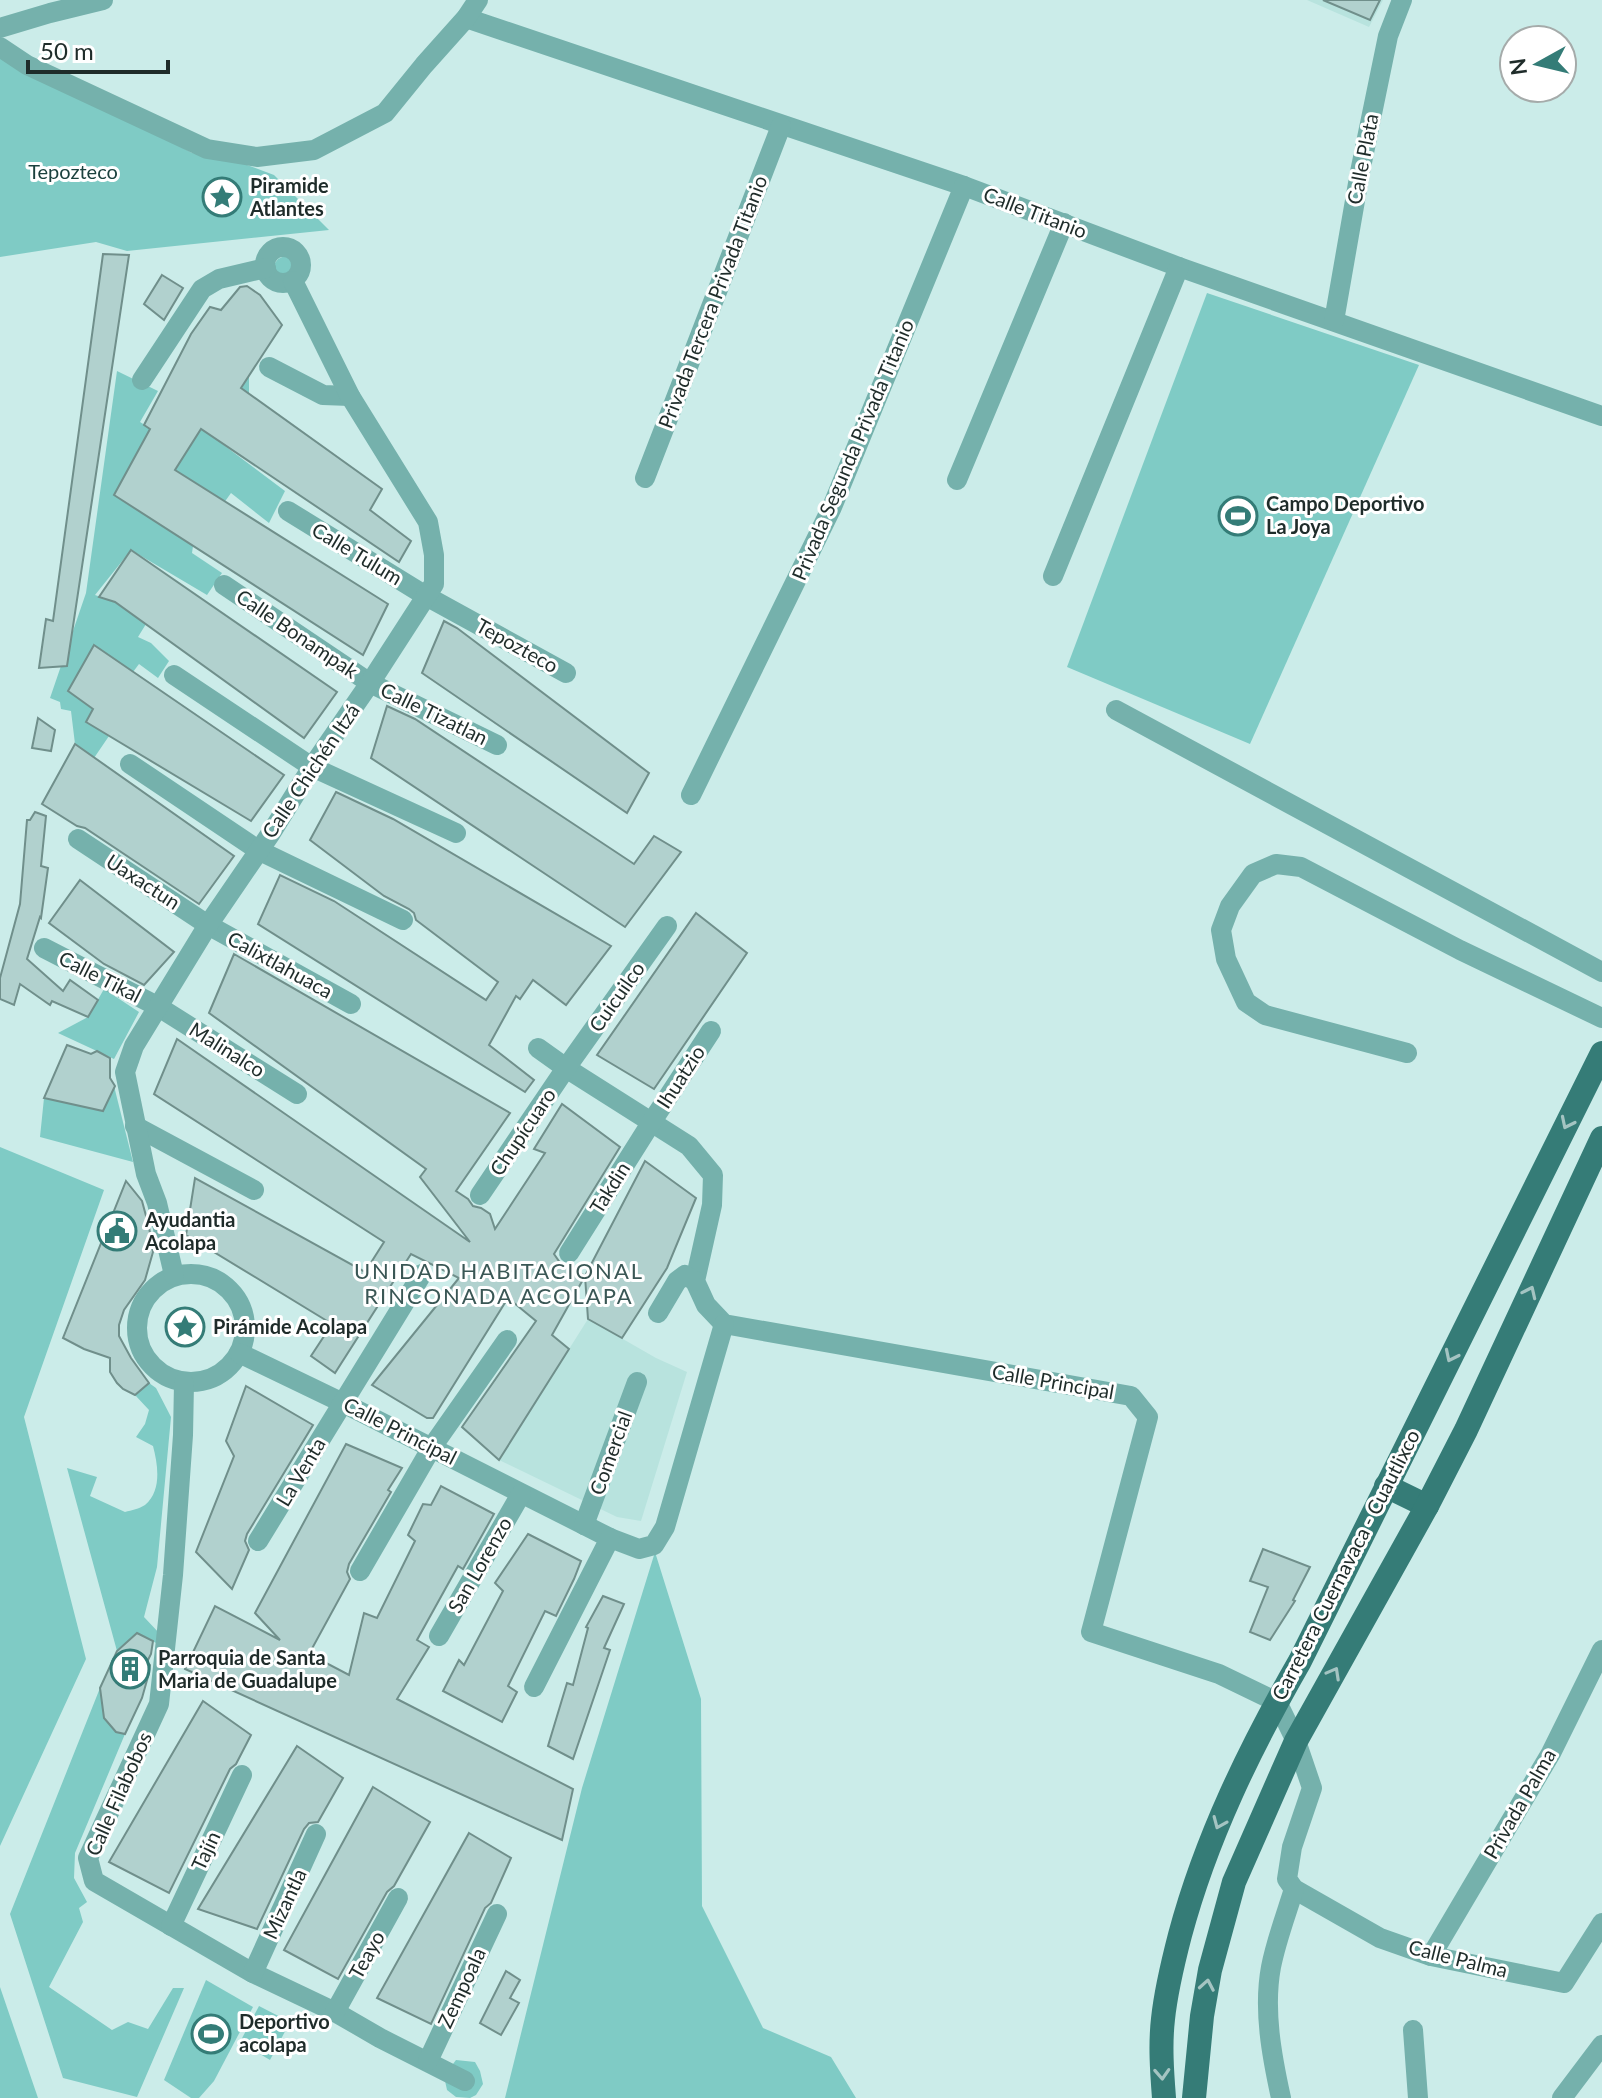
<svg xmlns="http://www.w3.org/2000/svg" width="1602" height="2098" viewBox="0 0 1602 2098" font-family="Lato,sans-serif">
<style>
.built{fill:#b8e3de}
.green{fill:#7fcbc5}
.building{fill:#b1d1ce;stroke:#708f8b;stroke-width:2}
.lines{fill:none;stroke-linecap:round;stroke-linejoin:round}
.minor{stroke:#75b1ac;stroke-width:20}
.major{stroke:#357c77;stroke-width:24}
.oneway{stroke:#a4c4c2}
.labels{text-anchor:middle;stroke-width:6;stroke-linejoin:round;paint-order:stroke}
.street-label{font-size:20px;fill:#1f2c2a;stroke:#fff}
.park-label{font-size:20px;fill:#1b413e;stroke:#fff}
.poi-label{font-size:20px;font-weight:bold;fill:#1f2c2a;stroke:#fff;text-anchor:start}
.neighbourhood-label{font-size:22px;letter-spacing:2px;fill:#3a5755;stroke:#fff}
</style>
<rect width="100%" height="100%" fill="#cbece9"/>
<g class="built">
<polygon points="1307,0 1383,0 1369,27"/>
<polygon points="588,1319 656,1358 687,1372 641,1521 617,1517 499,1460"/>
</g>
<g class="green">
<polygon points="0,49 192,153 220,155 274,175 329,230 127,251 96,242 0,257"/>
<polygon points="287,255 294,257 294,268 283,279 276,274 272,267 278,259"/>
<polygon points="1207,293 1419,365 1250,744 1067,667"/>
<polygon points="117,371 158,391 140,422 187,451 238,371 249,376 249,394 221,443 285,491 269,523 231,493 193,546 192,553 222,573 207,595 131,550 95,595 115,602 146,624 138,637 151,643 169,661 158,678 139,664 133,672 94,646 68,690 93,709 109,736 94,758 75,744 71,711 61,709 60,702 50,698 86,593"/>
<polygon points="104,989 139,1012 114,1059 58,1033 88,1017"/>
<polygon points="114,1086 133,1162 40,1137 44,1098 103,1111"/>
<polygon points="0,1147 104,1190 24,1417 86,1659 0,1846"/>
<path d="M149,1383L156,1388L171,1417L157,1567L144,1617L160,1634L158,1644L137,1633L117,1651L67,1468L97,1477L90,1496L125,1512C132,1510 139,1509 145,1505C162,1491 158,1465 153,1446L136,1437L145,1424L149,1410L135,1395Z"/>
<polygon points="655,1552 701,1699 702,1906 763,2028 831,2057 856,2098 505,2098 582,1788"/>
<path d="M100,1688C103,1707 103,1729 125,1734L75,1853L74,1878L87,1902L79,1908L83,1922L49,1987L112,2030L128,2022L148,2029L173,1988H184L137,2097L63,2078L10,1914Z"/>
<polygon points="206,1980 253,2007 214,2081 199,2098 191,2098 164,2080"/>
<polygon points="0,1987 38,2098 0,2098"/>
<polygon points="259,2006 290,2022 270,2060 240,2042"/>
<polygon points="456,2060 475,2062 480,2071 483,2084 476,2095 470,2098 456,2097 447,2090 444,2076"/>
</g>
<g class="building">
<polygon points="1323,0 1380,0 1370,20"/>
<polygon points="103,254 129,255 67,666 39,668 46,619 53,621"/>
<polygon points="162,275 183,288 164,320 144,304"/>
<polygon points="247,286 260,295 282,325 241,388 382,489 370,510 411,541 399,562 201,429 175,470 388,604 363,655 114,495 150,429 144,425 191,334 210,307 221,310 240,287"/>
<polygon points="131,550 337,692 304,738 115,602 99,597"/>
<polygon points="444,621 457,628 649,773 627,813 422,673"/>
<polygon points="94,645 284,775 251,821 86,722 93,709 68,691"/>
<polygon points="387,706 415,719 634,864 654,836 681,852 625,927 371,758"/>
<polygon points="38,718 55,730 51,751 32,748"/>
<polygon points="75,744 234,856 199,904 85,828 77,826 42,804"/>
<polygon points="336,792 393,819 611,946 566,1005 533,980 520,999 516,996 489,1045 534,1080 525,1092 258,924 280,875 334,901 486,1000 498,982 416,920 414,913 409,909 384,896 310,840"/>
<polygon points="35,812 46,816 41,866 48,868 41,918 40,917 27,959 63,991 70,980 98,1000 88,1017 52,1001 50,1005 20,984 14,1005 0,999 0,978 20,904 27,820 30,820"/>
<polygon points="80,880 174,952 144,985 104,964 49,923"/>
<polygon points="696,913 747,953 654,1089 597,1055"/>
<polygon points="234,954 510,1113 456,1191 468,1199 473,1206 481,1208 490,1214 495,1229 545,1153 534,1149 562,1104 620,1147 554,1254 561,1264 570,1266 585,1276 552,1335 569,1349 499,1460 462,1427 536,1321 508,1298 433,1418 427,1418 372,1385 459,1278 411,1254 335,1373 311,1356 332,1324 186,1235 195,1178 365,1272 384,1242 154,1094 177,1039 470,1242 420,1177 426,1169 209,1013"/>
<polygon points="67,1045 91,1054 97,1051 110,1058 110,1078 115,1086 103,1111 44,1098"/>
<polygon points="645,1161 696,1198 667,1268 622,1338 588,1319 585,1276"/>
<polygon points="126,1181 142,1201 149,1227 153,1252 145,1280 124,1310 119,1325 119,1336 131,1358 149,1383 135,1395 123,1389 117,1383 110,1372 110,1358 84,1349 63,1338"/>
<polygon points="246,1386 313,1425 247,1534 245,1541 249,1550 232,1589 196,1552 234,1456 226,1441"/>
<polygon points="346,1444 402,1468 388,1490 391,1492 349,1564 347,1572 350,1579 309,1654 349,1675 364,1613 377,1618 415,1541 408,1535 423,1504 431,1505 441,1486 494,1514 463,1569 458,1566 417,1640 429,1647 397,1699 573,1789 562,1840 185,1669 215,1606 280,1640 255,1613"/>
<polygon points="528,1534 581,1561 574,1579 556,1616 545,1611 508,1686 517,1692 502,1722 443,1691 459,1660 464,1665 503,1591 495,1583"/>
<polygon points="1263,1549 1310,1567 1293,1600 1295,1601 1270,1640 1250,1632 1268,1587 1250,1581"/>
<polygon points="603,1596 624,1604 604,1648 610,1650 573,1759 548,1746 567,1683 573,1685 588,1628 586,1627"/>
<polygon points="137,1633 153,1641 151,1654 147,1662 150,1665 149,1673 142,1698 125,1734 116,1732 104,1718 100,1688 117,1651"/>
<polygon points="203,1701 251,1735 236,1764 230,1769 169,1893 109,1862"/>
<polygon points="297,1746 343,1778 318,1822 309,1823 304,1829 257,1929 198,1909"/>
<polygon points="373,1787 430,1822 394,1886 387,1892 338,1979 284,1950"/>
<polygon points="469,1833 511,1858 491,1903 485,1908 431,2024 377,1998"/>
<polygon points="506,1971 520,1980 510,1998 519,2003 501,2035 480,2023"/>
</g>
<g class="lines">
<g class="minor">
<polyline points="466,18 964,186 1179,267 1602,416"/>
<polyline points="0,28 50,13 103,0"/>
<polyline points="0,47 27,65 207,149 257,157 314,150 385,113 424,65 466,18 478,0"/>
<circle cx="283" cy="265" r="18"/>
<polyline points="1334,321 1360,172 1388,36 1402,0"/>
<polyline points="269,367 323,395 350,396"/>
<polyline points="142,380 202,289 219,279 266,268"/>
<polyline points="645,478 781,126"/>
<polyline points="957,480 1064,223"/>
<polyline points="288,511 426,596 566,673"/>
<polyline points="1053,576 1179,267"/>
<polyline points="224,585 370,683 497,745"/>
<polyline points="174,675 312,767 456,833"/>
<polyline points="1116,710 1602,972"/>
<polyline points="130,764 258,850 403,920"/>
<polyline points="691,795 832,507 964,186"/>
<polyline points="78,839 208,925 351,1004"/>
<polyline points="44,948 157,1006 297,1094"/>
<polyline points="538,1048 566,1068 689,1146 713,1175 712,1205 695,1281 706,1305 724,1324 1131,1396 1148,1417 1091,1632 1219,1674 1277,1702 1296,1741 1312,1788 1292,1847 1287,1879 1294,1889 1380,1938 1431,1956 1564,1983 1602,1923"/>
<polyline points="1407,1053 1265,1015 1246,1002 1226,959 1221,930 1230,906 1253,874 1276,864 1301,867 1460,950 1602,1018"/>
<polyline points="135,1126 254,1190"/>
<polyline points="480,1195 566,1068 667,926"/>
<polyline points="569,1253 651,1123 711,1031"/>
<circle cx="191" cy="1328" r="54"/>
<polyline points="174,1275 157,1203 146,1174 125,1072 134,1046 208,925 271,833 312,767 370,683 434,584 434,555 428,522 350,396 293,281"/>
<polyline points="658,1313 677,1281 685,1275 695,1281"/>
<polyline points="239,1353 343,1403 610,1538 639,1549 654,1545 665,1527 724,1324"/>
<polyline points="184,1383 183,1435 173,1575 159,1704 88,1858 94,1881 253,1973 335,2012 380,2038 465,2081"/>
<polyline points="584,1525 637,1382"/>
<polyline points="258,1541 422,1274"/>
<polyline points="360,1571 432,1447 507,1340"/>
<polyline points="439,1636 521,1494"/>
<polyline points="534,1687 610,1538"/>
<polyline points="171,1926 242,1775"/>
<polyline points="1431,1956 1551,1753 1602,1650"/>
<polyline points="253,1973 316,1834"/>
<polyline points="335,2012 398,1898"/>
<polyline points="1413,2030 1418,2098"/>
<polyline points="428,2061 497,1914"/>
<path d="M1281,2098C1272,2057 1263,2010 1271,1967C1276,1941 1286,1915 1294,1889"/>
<polyline points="1562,2098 1602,2045"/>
</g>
<g class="major">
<polyline points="1386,1486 1427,1506"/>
<path d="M1164,2098C1162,2072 1160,2045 1163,2019C1166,1990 1173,1962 1180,1935C1206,1838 1250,1748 1300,1661L1602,1053"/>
<polyline points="1194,2098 1202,2016 1210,1970 1234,1882 1296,1741 1427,1506 1466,1430 1602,1138"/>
</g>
</g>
<defs><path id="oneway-chevron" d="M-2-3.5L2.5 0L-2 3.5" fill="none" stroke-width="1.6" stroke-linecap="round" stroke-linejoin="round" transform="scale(2)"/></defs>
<g class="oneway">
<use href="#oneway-chevron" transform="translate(1567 1123) rotate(116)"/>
<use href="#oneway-chevron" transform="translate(1530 1292) rotate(-65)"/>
<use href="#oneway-chevron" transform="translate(1451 1356) rotate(116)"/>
<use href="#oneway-chevron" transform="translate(1334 1673) rotate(-61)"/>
<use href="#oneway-chevron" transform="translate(1219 1823) rotate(113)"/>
<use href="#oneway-chevron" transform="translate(1207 1985) rotate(-80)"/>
<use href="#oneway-chevron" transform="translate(1162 2074) rotate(87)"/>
</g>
<defs>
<symbol id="sight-ring" viewBox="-11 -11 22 22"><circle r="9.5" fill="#fff" stroke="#347c77" stroke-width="1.5"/><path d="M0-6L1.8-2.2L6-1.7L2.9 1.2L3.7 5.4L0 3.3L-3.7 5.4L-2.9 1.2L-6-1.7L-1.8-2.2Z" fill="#347c77"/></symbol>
<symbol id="stadium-ring" viewBox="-11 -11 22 22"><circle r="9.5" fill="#fff" stroke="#347c77" stroke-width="1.5"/><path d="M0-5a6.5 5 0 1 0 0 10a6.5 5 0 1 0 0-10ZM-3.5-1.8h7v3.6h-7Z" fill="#347c77"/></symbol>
<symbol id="civic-ring" viewBox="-11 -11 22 22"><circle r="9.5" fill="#fff" stroke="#347c77" stroke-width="1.5"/><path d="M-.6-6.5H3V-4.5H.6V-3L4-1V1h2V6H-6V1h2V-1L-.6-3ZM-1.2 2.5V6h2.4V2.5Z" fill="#347c77"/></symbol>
<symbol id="building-ring" viewBox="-11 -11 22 22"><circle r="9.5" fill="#fff" stroke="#347c77" stroke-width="1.5"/><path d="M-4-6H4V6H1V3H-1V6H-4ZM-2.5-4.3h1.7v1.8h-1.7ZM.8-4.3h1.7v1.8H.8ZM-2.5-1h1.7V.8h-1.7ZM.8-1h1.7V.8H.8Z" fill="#347c77"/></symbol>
</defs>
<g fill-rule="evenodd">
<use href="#sight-ring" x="200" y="175" width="44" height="44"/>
<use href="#stadium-ring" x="1216" y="494" width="44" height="44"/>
<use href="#civic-ring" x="95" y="1209" width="44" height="44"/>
<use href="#sight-ring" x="163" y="1305" width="44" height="44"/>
<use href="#building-ring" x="108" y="1647" width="44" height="44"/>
<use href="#stadium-ring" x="189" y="2012" width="44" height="44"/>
</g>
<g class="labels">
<g class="street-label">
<text transform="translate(1363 159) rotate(-79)" y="7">Calle Plata</text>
<text transform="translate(1035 213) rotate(21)" y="7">Calle Titanio</text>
<text transform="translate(713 302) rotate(-69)" y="7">Privada Tercera Privada Titanio</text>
<text transform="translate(853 450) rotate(-67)" y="7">Privada Segunda Privada Titanio</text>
<text transform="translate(357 554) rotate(31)" y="7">Calle Tulum</text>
<text transform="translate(297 634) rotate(34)" y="7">Calle Bonampak</text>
<text transform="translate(517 646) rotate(29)" y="7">Tepozteco</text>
<text transform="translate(434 714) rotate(26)" y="7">Calle Tizatlan</text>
<text transform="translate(311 771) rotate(-56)" y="7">Calle Chichén Itzá</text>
<text transform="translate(143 882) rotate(33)" y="7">Uaxactun</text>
<text transform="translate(280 965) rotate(29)" y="7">Calixtlahuaca</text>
<text transform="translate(100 977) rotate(27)" y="7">Calle Tikal</text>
<text transform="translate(617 997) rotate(-55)" y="7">Cuicuilco</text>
<text transform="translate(227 1050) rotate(32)" y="7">Malinalco</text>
<text transform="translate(681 1077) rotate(-57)" y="7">Ihuatzio</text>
<text transform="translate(523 1132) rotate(-56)" y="7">Chupícuaro</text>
<text transform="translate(610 1188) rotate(-58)" y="7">Takdin</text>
<text transform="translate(1053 1382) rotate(10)" y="7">Calle Principal</text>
<text transform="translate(400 1431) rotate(27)" y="7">Calle Principal</text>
<text transform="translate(611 1453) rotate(-70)" y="7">Comercial</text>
<text transform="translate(301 1472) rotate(-59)" y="7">La Venta</text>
<text transform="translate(480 1565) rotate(-60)" y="7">San Lorenzo</text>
<text transform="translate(1346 1565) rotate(-63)" y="7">Carretera Cuernavaca - Cuautlixco</text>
<text transform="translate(119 1794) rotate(-66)" y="7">Calle Filabobos</text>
<text transform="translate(1520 1804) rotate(-60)" y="7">Privada Palma</text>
<text transform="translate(206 1851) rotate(-65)" y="7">Tajín</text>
<text transform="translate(285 1904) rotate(-65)" y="7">Mizantla</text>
<text transform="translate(367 1955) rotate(-61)" y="7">Teayo</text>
<text transform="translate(1458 1959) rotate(14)" y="7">Calle Palma</text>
<text transform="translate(462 1988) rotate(-65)" y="7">Zempoala</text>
</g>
<g class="park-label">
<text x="73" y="179">Tepozteco</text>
</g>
<g class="poi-label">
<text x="250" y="193">Piramide<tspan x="250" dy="23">Atlantes</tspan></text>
<text x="1266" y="511">Campo Deportivo<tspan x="1266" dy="23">La Joya</tspan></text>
<text x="145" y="1227">Ayudantia<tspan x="145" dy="23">Acolapa</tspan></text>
<text x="213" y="1334">Pirámide Acolapa</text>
<text x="158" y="1665">Parroquia de Santa<tspan x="158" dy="23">Maria de Guadalupe</tspan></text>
<text x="239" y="2029">Deportivo<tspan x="239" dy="23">acolapa</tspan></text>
</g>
<g class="neighbourhood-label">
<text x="499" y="1279">UNIDAD HABITACIONAL<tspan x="499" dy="25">RINCONADA ACOLAPA</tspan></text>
</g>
</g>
<g transform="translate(1538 64) rotate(262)"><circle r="38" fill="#ffffff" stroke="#a5abaa" stroke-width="2"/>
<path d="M0-6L14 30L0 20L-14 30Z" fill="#347c77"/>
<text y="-12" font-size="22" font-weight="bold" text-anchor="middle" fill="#1f2c2a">N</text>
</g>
<path d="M28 60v12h140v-12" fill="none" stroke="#1f2c2a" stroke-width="4"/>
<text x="40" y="60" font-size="24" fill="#1f2c2a" stroke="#ffffff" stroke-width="6" paint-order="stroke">50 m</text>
</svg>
